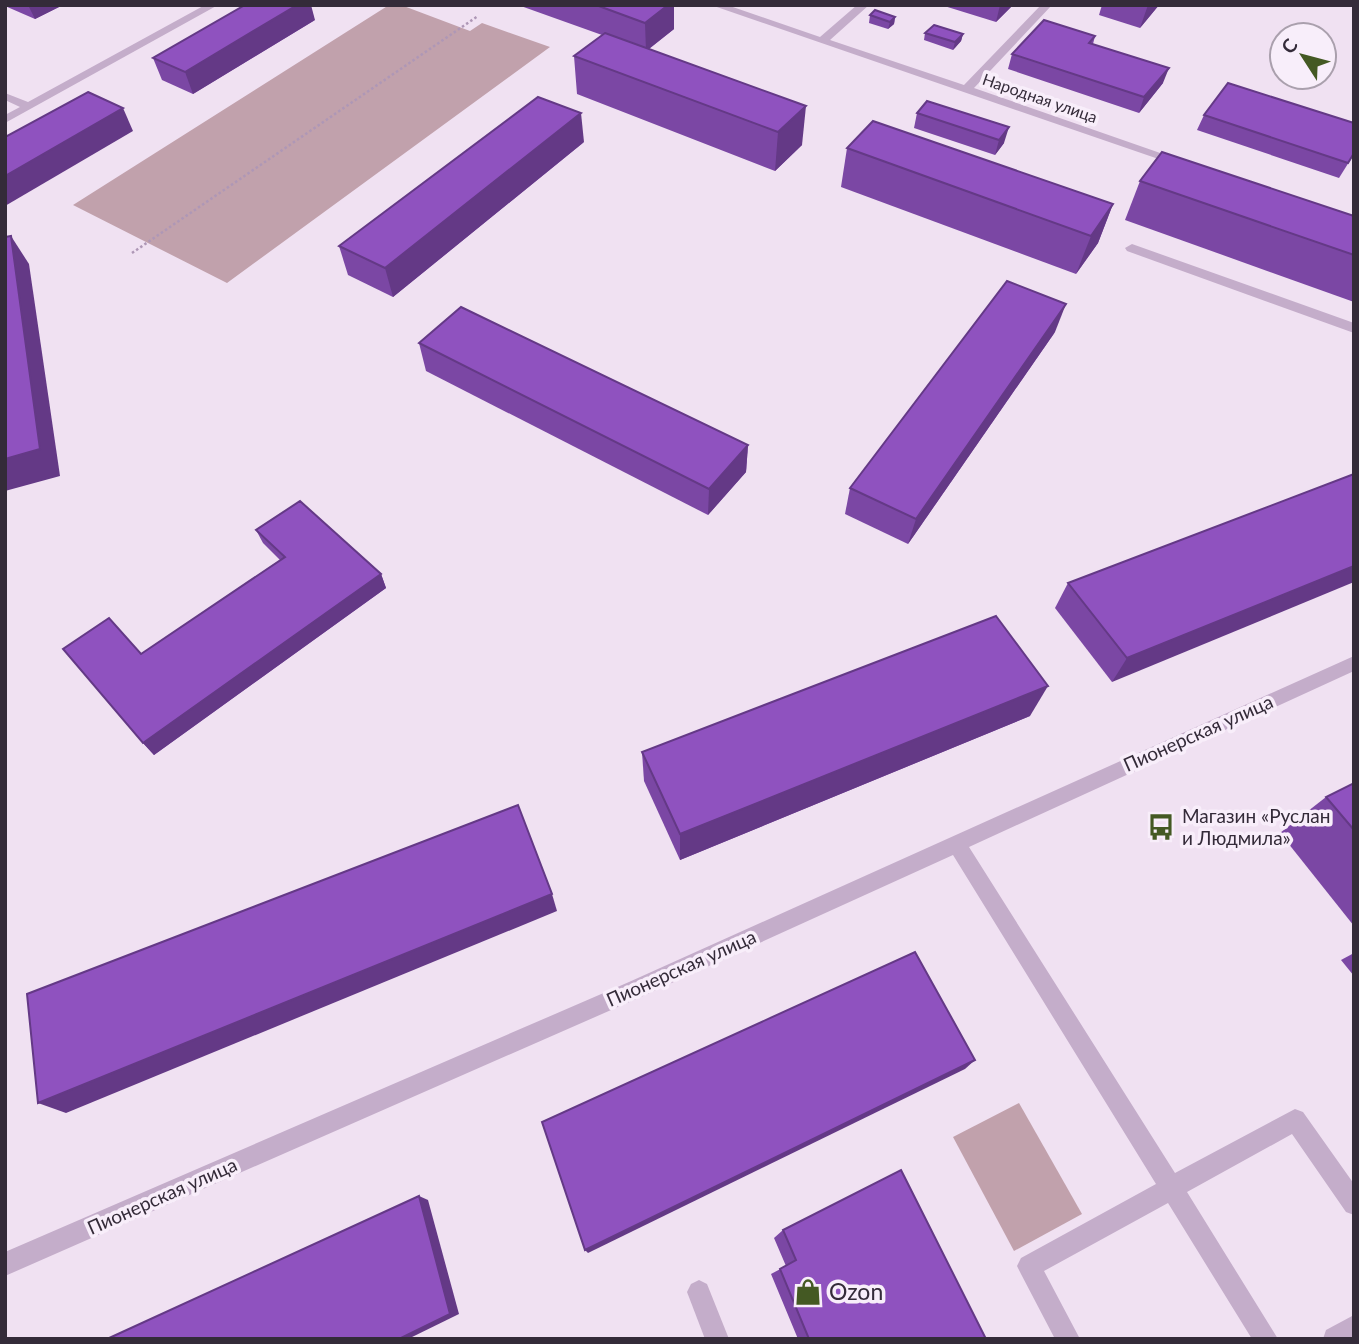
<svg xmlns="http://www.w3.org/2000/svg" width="1359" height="1344" viewBox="0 0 1359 1344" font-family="Lato,sans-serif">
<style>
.green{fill:#c1a1ac}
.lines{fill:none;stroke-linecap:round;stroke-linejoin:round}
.path{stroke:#ae97b6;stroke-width:2.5;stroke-dasharray:2.5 2.5;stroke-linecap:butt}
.minor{fill:#c4adca;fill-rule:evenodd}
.wall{fill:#7b47a4}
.shaded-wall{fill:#643986}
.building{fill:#8f52bf;stroke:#643986;stroke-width:2}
.labels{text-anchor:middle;stroke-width:7;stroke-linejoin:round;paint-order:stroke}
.far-street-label{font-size:16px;fill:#342b39;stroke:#f8eefa}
.street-label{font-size:19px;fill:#342b39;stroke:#f8eefa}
.poi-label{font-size:19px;fill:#342b39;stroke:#f8eefa;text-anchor:start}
.near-poi-label{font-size:23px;fill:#342b39;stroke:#f8eefa;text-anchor:start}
</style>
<rect width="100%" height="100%" fill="#f0e1f2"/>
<g class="green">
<polygon points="389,5 401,5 470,31 482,23 550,47 227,283 73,205"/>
<polygon points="1019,1103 1082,1214 1014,1251 953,1137"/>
</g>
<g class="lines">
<polyline class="path" points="132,253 478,16"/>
<g class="minor">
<polygon points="205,5 218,5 5,123 5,115 20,107 5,100 5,93 28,102"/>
<polygon points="711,5 727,5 820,37 857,5 869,5 830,40 964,85 1041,5 1052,5 974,88 1186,162 1176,165"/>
<polygon points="1132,244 1354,323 1354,333 1127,251 1125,248"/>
<polygon points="1354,656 1354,671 969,847 1175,1173 1295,1109 1303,1112 1354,1184 1354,1215 1346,1212 1292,1134 1187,1192 1278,1339 1252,1339 1168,1203 1044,1271 1080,1339 1055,1339 1021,1274 1017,1266 1021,1258 1156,1184 953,855 643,996 5,1276 5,1252 629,982"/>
<polygon points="699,1280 707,1284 729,1339 705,1339 687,1292 691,1284"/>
<polygon points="1354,1315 1354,1339 1323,1339 1326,1330"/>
</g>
</g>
<g class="wall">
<polygon points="5,5 58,5 59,7 35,19 5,6"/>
<polygon points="518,5 674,5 674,29 649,49 802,145 775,171 577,94 574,56 602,35"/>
<polygon points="941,5 1013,5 996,22"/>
<polygon points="1102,5 1159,5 1140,28 1099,15"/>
<polygon points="870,15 895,17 894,24 888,29 869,23"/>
<polygon points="315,20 193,94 162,80 153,58"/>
<polygon points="925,33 963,34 961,41 953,50 924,40"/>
<polygon points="1095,36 1093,44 1163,83 1139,113 1008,69 1012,54"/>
<polygon points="927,101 1004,143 995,155 914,128 917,113"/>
<polygon points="1204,115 1354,154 1339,178 1197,130"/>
<polygon points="584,142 393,297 348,275 339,246"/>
<polygon points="847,148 1113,204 1098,243 1076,274 841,187"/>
<polygon points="1140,181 1354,216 1354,302 1125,220"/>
<polygon points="1055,332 908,544 845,514 850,488"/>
<polygon points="419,343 748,445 746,472 708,515 426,371"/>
<polygon points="1354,474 1112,682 1055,608 1068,583"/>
<polygon points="256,530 381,574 386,588 154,755 143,743 141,654 280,560 263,543"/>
<polygon points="1030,716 680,860 644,781 642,752"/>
<polygon points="1354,783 1354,926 1280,833 1326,797"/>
<polygon points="1354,953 1354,976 1341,960"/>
<polygon points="783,1230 986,1339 798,1339 771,1274 786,1266 774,1238"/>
</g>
<g class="shaded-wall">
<polygon points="28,5 58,5 59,7 35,19"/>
<polygon points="297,5 311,5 315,20 193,94 185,72"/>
<polygon points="668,5 674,5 674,29 646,51 645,23"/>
<polygon points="1000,5 1013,5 996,22"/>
<polygon points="1148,5 1159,5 1140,28"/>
<polygon points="895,17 894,24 888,29 890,22"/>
<polygon points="963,34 961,41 953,50 955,42"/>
<polygon points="1169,68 1163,83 1139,113 1144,97"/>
<polygon points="806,106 802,145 775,171 778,132"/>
<polygon points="123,108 133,131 5,206 5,176"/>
<polygon points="581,113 584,142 393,297 385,268"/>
<polygon points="1009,127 1004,143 995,155 999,140"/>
<polygon points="1113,204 1098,243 1076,274 1091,236"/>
<polygon points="11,236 29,264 60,476 5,491"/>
<polygon points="1066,304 1055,332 908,544 916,519"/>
<polygon points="748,445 746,472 708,515 709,489"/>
<polygon points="1354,566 1354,582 1112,682 1127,658"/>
<polygon points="381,574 386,588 154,755 143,743"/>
<polygon points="1048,686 1030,716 680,860 680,834"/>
<polygon points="552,894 557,911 66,1113 38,1103"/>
<polygon points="975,1060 965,1069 588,1253 585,1250"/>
<polygon points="419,1196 428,1200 459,1314 408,1339 399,1339"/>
</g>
<g class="building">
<polygon points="245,5 297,5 185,72 153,58"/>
<polygon points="596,5 668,5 645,23"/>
<polygon points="875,10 895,17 890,22 870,15"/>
<polygon points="1044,20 1095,36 1089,43 1169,68 1144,97 1012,54"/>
<polygon points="934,25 963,34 955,42 925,33"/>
<polygon points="605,33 806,106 778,132 574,56"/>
<polygon points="1228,83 1354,123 1354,153 1348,163 1204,115"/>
<polygon points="88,92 123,108 5,176 5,137"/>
<polygon points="538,97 581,113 385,268 339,246"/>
<polygon points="927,101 1009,127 999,140 917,113"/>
<polygon points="873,121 1113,204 1091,236 847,148"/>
<polygon points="1162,152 1354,216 1354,255 1140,181"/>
<polygon points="11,236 40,449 5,459 5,237"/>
<polygon points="1007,281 1066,304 916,519 850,488"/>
<polygon points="461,307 748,445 709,489 419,343"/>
<polygon points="1354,474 1354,566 1127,658 1068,583"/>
<polygon points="300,501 381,574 143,743 63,649 109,618 141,654 285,557 256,530"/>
<polygon points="996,616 1048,686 680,834 642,752"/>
<polygon points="1354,783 1354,830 1326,797"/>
<polygon points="518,805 552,894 38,1103 27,994"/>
<polygon points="915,952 975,1060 585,1250 542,1122"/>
<polygon points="901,1170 986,1339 809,1339 780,1269 796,1260 783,1230"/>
<polygon points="419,1196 450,1314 399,1339 107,1339"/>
</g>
<defs>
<symbol id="bus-bare" viewBox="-9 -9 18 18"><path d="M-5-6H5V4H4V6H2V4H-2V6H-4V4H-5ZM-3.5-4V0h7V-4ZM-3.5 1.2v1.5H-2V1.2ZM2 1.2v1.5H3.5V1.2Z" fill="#445923" stroke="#f8eefa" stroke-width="2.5" paint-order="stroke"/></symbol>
<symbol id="shop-bare" viewBox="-9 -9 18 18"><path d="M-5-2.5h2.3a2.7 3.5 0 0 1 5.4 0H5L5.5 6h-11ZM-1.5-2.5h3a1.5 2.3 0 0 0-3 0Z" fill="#445923" stroke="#f8eefa" stroke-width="2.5" paint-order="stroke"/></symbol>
</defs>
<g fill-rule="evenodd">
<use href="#bus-bare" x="1142" y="808" width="38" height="38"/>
<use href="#shop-bare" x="789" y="1273" width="38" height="38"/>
</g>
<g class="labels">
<g class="far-street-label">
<text transform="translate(1040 98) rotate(19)" y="6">Народная улица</text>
</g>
<g class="street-label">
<text transform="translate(1198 733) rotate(-24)" y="7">Пионерская улица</text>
<text transform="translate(681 968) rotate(-24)" y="7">Пионерская улица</text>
<text transform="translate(162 1196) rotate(-24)" y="7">Пионерская улица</text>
</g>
<g class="poi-label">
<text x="1182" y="823">Магазин «Руслан<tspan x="1182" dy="22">и Людмила»</tspan></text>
</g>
<g class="near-poi-label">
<text x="829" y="1300">Ozon</text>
</g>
</g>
<rect width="1359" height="1344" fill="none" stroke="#342b39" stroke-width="14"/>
<g transform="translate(1303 56) rotate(306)"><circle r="33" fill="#f8eefa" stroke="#aaa0ad" stroke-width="2"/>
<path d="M0-5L12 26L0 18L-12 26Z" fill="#445923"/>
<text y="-10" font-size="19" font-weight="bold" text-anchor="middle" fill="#342b39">С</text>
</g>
</svg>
